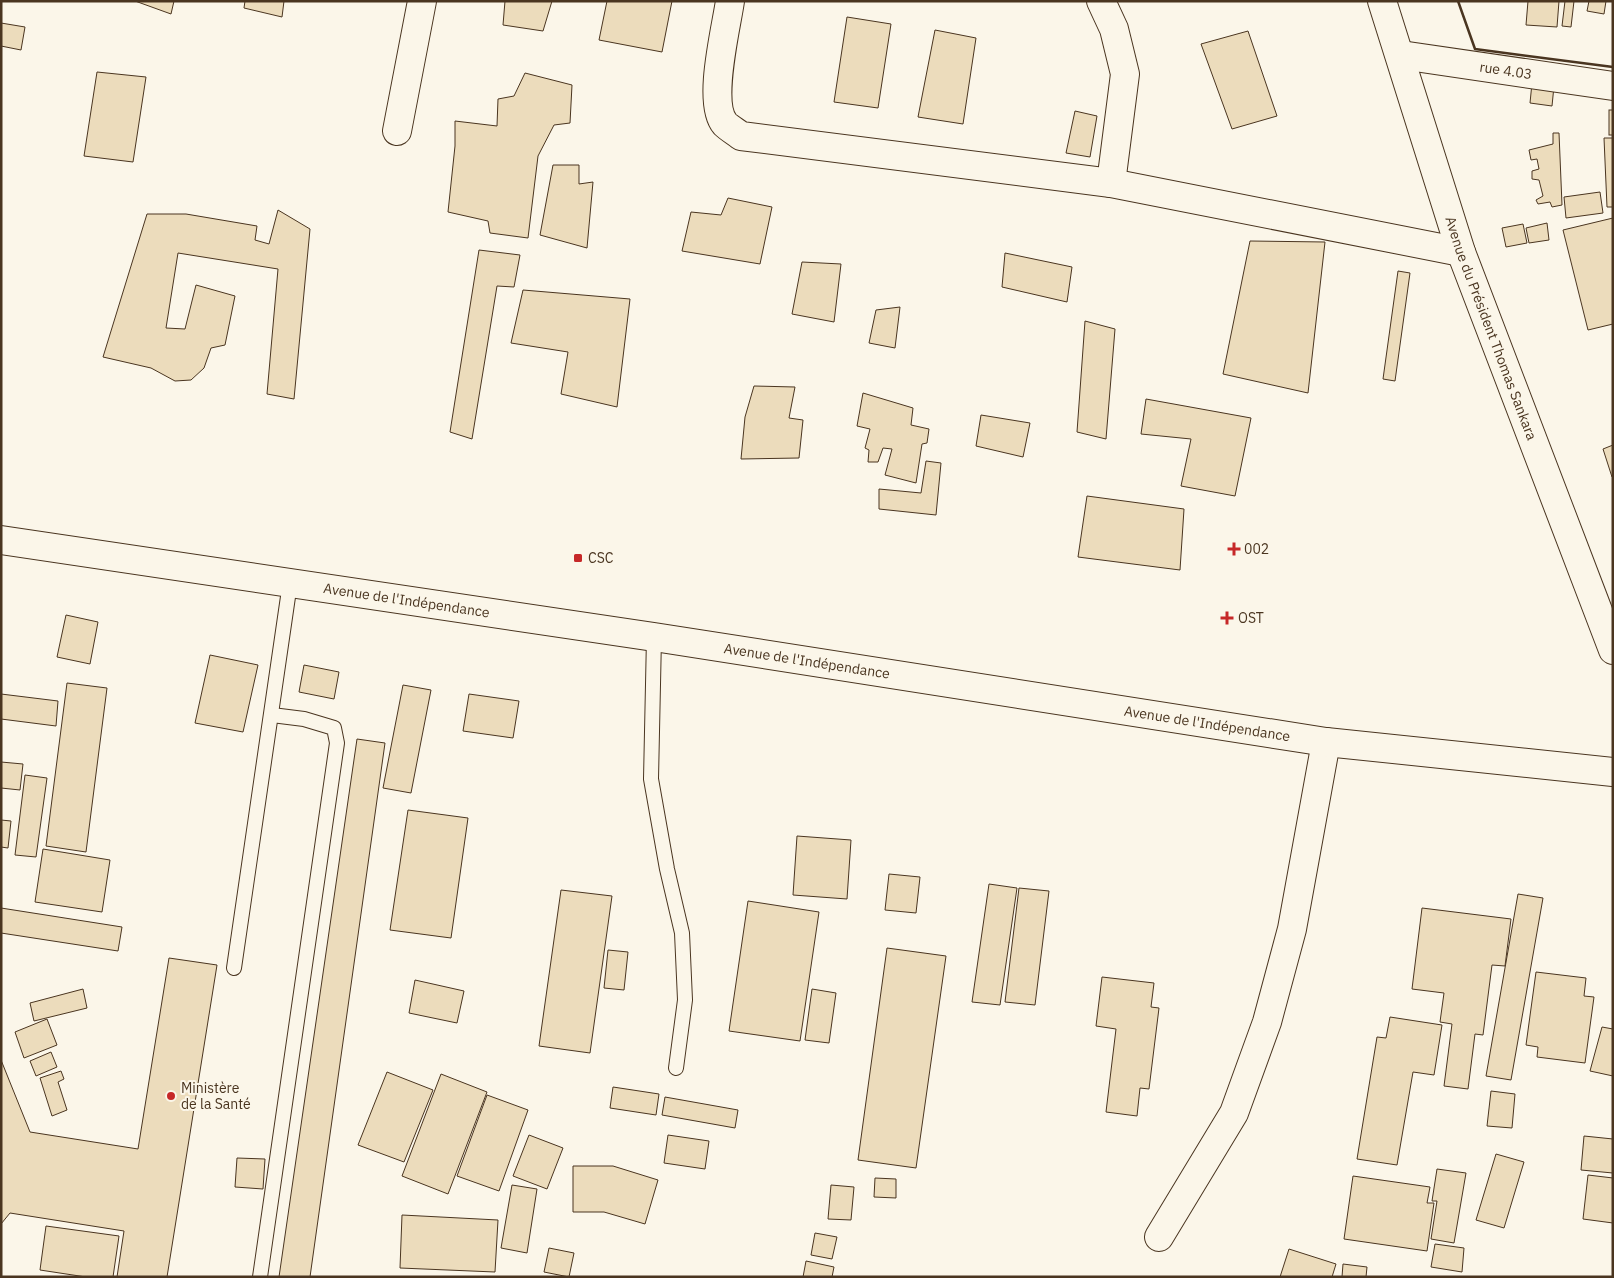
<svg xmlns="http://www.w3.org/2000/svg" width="1614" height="1278" viewBox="0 0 1614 1278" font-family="'IBM Plex Sans',sans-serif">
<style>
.building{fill:#ecdcbc;stroke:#4a3520}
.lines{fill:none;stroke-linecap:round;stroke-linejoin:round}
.lane-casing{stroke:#4a3520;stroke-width:16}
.street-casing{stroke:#4a3520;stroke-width:30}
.primary-casing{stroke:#4a3520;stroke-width:30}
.highway-casing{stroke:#4a3520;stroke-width:30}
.lane{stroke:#fbf6e9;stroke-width:14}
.street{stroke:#fbf6e9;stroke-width:28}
.primary{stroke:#fbf6e9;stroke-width:28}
.highway{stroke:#fbf6e9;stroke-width:28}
.wall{stroke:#4a3520;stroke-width:2.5}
.poi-dot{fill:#c62828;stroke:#fbf6e9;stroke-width:2}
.labels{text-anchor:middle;stroke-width:4;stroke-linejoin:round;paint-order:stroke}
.street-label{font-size:14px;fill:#4a3520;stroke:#fbf6e9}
.poi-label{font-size:14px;fill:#4a3520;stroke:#fbf6e9;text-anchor:start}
</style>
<rect width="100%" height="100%" fill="#fbf6e9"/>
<g class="building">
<polygon points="135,1 174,1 171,14"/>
<polygon points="245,1 284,1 282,17 244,8"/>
<polygon points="505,1 552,1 543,31 503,25"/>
<polygon points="607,1 672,1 662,52 599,40"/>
<polygon points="1528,1 1559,1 1557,27 1526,25"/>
<polygon points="1565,1 1574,1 1571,27 1562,26"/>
<polygon points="1589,1 1606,1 1604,14 1587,11"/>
<polygon points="847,17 891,24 878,108 834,102"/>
<polygon points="1,23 25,27 21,50 1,46"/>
<polygon points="935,30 976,38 963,124 918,117"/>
<polygon points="1248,31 1277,116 1232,129 1201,44"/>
<polygon points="97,72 146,77 133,162 84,156"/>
<polygon points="525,73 572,85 570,123 554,125 538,156 528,238 490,233 488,221 448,212 455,146 455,121 497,126 498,99 514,96"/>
<polygon points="1532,83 1554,86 1552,106 1530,103"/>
<rect x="1609" y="110" width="4" height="25"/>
<polygon points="1075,111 1097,116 1090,157 1066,153"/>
<polygon points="1553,133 1559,133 1562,205 1552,207 1550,202 1538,204 1536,200 1543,196 1539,180 1532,179 1532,171 1539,169 1537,159 1531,160 1529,150 1553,144"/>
<polygon points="1604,138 1613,138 1613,207 1607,207"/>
<polygon points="553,165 579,165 579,184 593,182 587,248 540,235"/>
<polygon points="1600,192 1603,213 1566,218 1564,197"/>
<polygon points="728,198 772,207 760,264 682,251 691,212 721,215"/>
<polygon points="278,210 310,229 294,399 267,394 278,269 178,253 166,328 185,329 196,285 235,296 225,345 211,348 204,368 191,380 175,381 151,368 103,357 147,214 186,214 257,226 255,240 269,244"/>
<polygon points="1613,218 1613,324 1588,330 1563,230"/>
<polygon points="1547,223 1549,240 1529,243 1526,228"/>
<polygon points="1523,224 1527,243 1506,247 1502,228"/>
<polygon points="1250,241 1325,242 1308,393 1223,374"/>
<polygon points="479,250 520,255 514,287 497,286 472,439 450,432"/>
<polygon points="1005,253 1072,267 1067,302 1002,287"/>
<polygon points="802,262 841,264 834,322 792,314"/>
<polygon points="1398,271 1410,273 1395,381 1383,379"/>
<polygon points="523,290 630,299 617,407 561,394 568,352 511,343"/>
<polygon points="900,307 895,348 869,343 876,310"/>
<polygon points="1085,321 1115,329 1106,439 1077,432"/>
<polygon points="754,386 795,387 789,418 803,420 799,458 741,459 745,417"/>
<polygon points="863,393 913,408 911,425 929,429 927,443 922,444 916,483 885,475 892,449 883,448 878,462 868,462 869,450 865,448 870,429 857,426"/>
<polygon points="1146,399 1251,418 1235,496 1181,486 1191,439 1141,434"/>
<polygon points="981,415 1030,423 1023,457 976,446"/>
<polygon points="1613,445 1613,477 1612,477 1603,449"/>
<polygon points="926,461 941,463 936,515 879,509 879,489 921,493"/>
<polygon points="1087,496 1184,509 1180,570 1078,557"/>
<polygon points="66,615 98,622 90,664 57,657"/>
<polygon points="210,655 258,665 243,732 195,723"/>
<polygon points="304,665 339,672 334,699 299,692"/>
<polygon points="67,683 107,688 86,852 46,846"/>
<polygon points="403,685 431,690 411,793 383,788"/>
<polygon points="1,694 58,701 56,726 1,719"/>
<polygon points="469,694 519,701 513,738 463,731"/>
<polygon points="357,739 385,743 310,1277 279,1277"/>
<polygon points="1,762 23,764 20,790 1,788"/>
<polygon points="25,775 47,778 36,857 15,855"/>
<polygon points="408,810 468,818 451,938 390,930"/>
<polygon points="1,820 11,821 8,848 1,847"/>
<polygon points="797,836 851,840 847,899 793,895"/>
<polygon points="43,849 110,860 102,912 35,902"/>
<polygon points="889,874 920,877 916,913 885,910"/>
<polygon points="989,884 1017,888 1000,1005 972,1002"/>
<polygon points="1019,888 1049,891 1035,1005 1005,1002"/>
<polygon points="561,890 612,896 590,1053 539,1046"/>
<polygon points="1518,894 1543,898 1511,1080 1486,1076"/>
<polygon points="748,901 819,912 800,1041 729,1031"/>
<polygon points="1,908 122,927 118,951 1,933"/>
<polygon points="1422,908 1511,919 1505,966 1492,965 1483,1035 1475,1034 1468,1089 1444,1086 1452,1024 1440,1022 1444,993 1412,989"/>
<polygon points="887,948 946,956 916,1168 858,1160"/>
<polygon points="608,950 628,952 624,990 604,988"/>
<polygon points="169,958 217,965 167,1277 117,1277 124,1231 10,1213 1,1224 1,1060 30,1132 138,1149"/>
<polygon points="1536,972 1586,978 1584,996 1594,997 1585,1063 1537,1057 1538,1047 1526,1045"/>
<polygon points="1102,977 1154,983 1151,1007 1159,1008 1149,1089 1140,1088 1137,1116 1106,1112 1116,1029 1096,1026"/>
<polygon points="415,980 464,991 457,1023 409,1013"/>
<polygon points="83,989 87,1008 34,1021 30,1003"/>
<polygon points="812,989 836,993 829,1043 805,1040"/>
<polygon points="1390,1017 1442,1025 1434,1075 1413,1072 1397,1165 1357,1159 1377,1037 1386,1038"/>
<polygon points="47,1019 57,1045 24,1058 15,1032"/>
<polygon points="1602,1027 1613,1029 1613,1076 1590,1071"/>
<polygon points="51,1052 57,1067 36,1076 30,1061"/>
<polygon points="61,1071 64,1079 58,1082 67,1110 52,1116 40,1078"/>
<polygon points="387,1072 433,1090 404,1162 358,1145"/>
<polygon points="441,1074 487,1092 448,1194 402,1176"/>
<polygon points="613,1087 659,1094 656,1115 610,1108"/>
<polygon points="1491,1091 1515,1094 1512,1128 1487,1126"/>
<polygon points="487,1095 528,1110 499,1191 457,1176"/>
<polygon points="665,1097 738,1110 735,1128 662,1115"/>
<polygon points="529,1135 563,1148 547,1189 513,1176"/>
<polygon points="668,1135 709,1141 705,1169 664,1163"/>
<polygon points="1584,1136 1613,1139 1613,1173 1581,1170"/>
<polygon points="1496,1154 1524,1162 1504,1228 1476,1220"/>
<polygon points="237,1158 265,1159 263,1189 235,1187"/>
<polygon points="573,1166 613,1166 658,1180 645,1224 604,1212 573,1212"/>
<polygon points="1437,1169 1466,1173 1454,1243 1431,1239 1437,1201 1432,1201"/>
<polygon points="1588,1175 1613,1178 1613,1223 1583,1219"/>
<polygon points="1353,1176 1430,1187 1427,1203 1434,1203 1427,1251 1344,1239"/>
<polygon points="875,1178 896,1179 896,1198 874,1197"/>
<polygon points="512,1185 537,1189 527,1253 501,1248"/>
<polygon points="831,1185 854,1187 851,1220 828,1219"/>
<polygon points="402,1215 498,1220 495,1272 400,1268"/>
<polygon points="46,1226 119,1236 113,1277 86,1277 40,1270"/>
<polygon points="815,1233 837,1237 832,1259 811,1255"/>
<polygon points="1435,1244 1464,1248 1462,1272 1431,1267"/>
<polygon points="549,1248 574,1253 569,1277 544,1272"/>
<polygon points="1289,1249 1336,1264 1332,1277 1280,1277"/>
<polygon points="806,1261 834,1267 832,1277 803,1277"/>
<polygon points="1343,1264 1367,1267 1366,1277 1342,1277"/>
</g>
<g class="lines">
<defs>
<g id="lane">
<polyline points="654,637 651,779 667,869 682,933 685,1000 676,1068"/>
<polyline points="234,968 290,583"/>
<polyline points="260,1277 337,743 334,728 304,719 272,715"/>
</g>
<g id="street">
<path d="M730,1C726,29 707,103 725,124C729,128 736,132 741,136L1111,183L1461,252"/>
<polyline points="1101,1 1114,29 1125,74 1111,183"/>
<path id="s1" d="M1401,55L1613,86"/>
<polyline points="397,131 422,1"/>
<polyline points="1159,1237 1234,1113 1267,1022 1292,929 1326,742"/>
</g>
<g id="primary">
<path id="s2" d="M1,540L654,637L1326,742L1613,772"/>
</g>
<g id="highway">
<path id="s3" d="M1382,1L1461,252L1613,650"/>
</g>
</defs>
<use href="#lane" class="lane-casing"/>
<use href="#street" class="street-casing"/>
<use href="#primary" class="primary-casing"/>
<use href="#highway" class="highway-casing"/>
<use href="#lane" class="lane"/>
<use href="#street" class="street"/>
<use href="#primary" class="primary"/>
<use href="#highway" class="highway"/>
<polyline class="wall" points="1458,1 1475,49 1613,67"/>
</g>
<g class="poi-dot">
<path d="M1231.5 541.5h5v5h5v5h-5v5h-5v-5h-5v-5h5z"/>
<rect x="573" y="553" width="10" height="10" rx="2.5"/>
<path d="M1224.5 610.5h5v5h5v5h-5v5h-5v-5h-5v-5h5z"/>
<circle cx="171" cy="1096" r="5"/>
</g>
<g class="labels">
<g class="street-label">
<text dy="5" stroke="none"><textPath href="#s1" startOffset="106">rue 4.03</textPath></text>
<text dy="5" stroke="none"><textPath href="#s3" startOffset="345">Avenue du Président Thomas Sankara</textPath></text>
<text dy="5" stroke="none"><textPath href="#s2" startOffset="410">Avenue de l'Indépendance</textPath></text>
<text dy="5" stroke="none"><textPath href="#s2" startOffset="815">Avenue de l'Indépendance</textPath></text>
<text dy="5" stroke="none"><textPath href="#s2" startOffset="1220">Avenue de l'Indépendance</textPath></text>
</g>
<g class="poi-label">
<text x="1244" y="554">002</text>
<text x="588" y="563">CSC</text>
<text x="1238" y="623">OST</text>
<text x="181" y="1093">Ministère<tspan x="181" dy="16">de la Santé</tspan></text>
</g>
</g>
<rect width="1614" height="1278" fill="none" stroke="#4a3520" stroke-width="5"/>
</svg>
